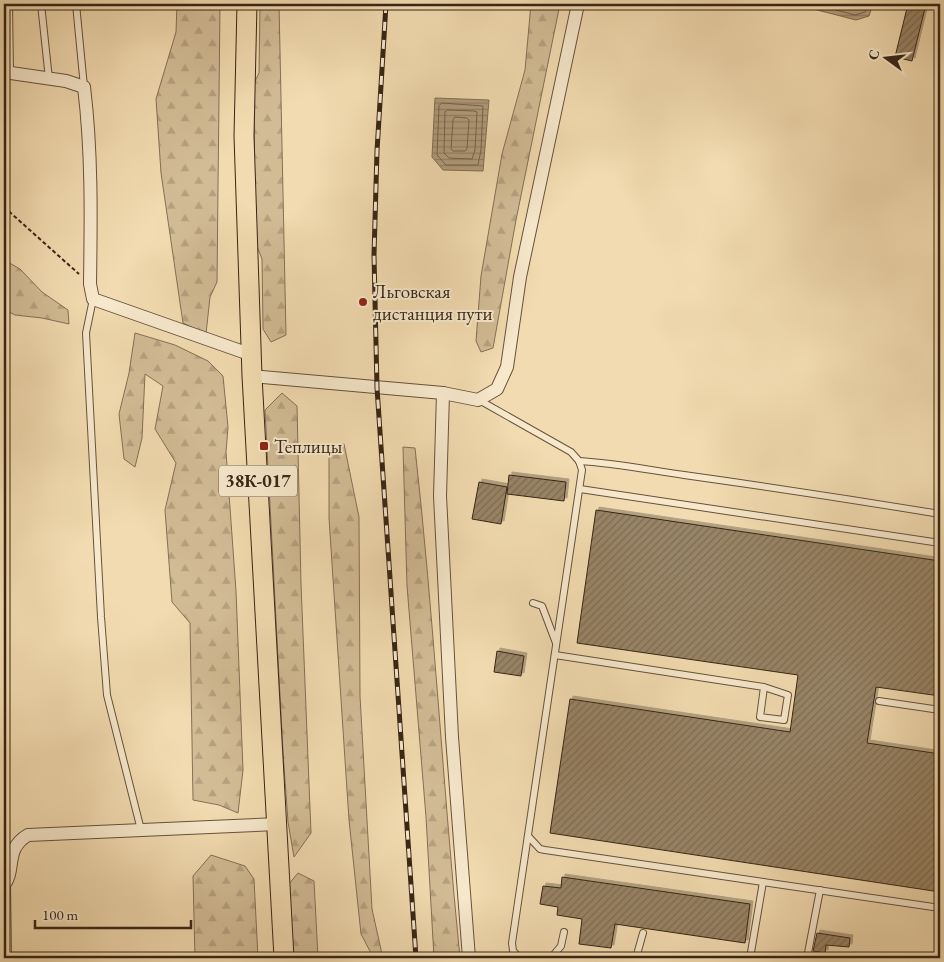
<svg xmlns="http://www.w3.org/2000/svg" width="944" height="962" viewBox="0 0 944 962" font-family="'EB Garamond',serif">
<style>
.forest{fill:url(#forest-firs);stroke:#847056}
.water{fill:url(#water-rules);stroke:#816d53}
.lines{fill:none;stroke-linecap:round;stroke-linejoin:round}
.shore{stroke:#746149;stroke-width:1}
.building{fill:url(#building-hatch);stroke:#372516;filter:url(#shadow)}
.lane-casing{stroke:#66523c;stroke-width:8}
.street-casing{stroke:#66523c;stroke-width:14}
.primary-casing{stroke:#372516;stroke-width:21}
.path{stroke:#372516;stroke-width:2;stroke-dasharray:4 2.5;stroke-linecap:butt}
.lane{stroke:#f7e8cc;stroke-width:6}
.street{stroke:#f7e8cc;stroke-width:12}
.primary{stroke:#f2dbb0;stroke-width:19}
.rail-casing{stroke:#372516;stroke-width:5}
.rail{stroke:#f7e8cc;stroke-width:3;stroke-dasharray:9;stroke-linecap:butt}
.poi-dot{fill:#8f2418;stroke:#f7e8cc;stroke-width:2}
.labels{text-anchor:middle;stroke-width:4;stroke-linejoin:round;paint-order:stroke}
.shield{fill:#f7e8cc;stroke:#71604d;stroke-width:1}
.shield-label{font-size:18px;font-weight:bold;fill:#372516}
.poi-label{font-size:19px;fill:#372516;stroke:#f7e8cc;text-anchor:start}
</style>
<defs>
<pattern id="forest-firs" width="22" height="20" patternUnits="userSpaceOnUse" patternTransform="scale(1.25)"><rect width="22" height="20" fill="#d2bc96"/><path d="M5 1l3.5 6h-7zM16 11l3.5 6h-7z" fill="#b5a181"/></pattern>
<pattern id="water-rules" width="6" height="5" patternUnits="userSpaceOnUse" patternTransform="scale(1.25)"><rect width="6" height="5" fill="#b29d7c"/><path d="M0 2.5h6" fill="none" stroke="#928065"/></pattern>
<pattern id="building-hatch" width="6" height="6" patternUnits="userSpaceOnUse" patternTransform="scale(1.25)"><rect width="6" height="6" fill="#988466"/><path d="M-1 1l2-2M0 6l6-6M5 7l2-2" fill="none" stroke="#7d6c53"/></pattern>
<filter id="shadow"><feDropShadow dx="3" dy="-3" stdDeviation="0" flood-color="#0004"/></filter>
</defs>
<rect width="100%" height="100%" fill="#f2dbb0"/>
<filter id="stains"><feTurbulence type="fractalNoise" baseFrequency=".004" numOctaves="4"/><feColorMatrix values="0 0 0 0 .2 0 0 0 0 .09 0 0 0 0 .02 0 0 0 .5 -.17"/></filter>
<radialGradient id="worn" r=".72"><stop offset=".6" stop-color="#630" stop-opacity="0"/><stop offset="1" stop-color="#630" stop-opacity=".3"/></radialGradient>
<g class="forest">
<polygon points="177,4 220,4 217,282 210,297 206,334 183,323 161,173 156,99 176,32"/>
<polygon points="260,4 279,4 286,335 271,342 263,329 262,259 255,241 254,83 259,73"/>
<polygon points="531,4 560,4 516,220 493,348 481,352 476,341 481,276 502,154 525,70"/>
<polygon points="4,260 20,269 42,292 68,310 69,324 42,318 15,315 5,310 4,312"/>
<polygon points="135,333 175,345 208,361 223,376 228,427 226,452 236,591 243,770 238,813 219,805 193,800 190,623 172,602 165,510 176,463 155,429 163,386 145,374 142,438 135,467 124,459 119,414 129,373"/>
<polygon points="282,393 297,406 301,584 311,833 294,857 288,822 283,752 265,410"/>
<polygon points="344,444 359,517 360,696 372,909 382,954 373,957 361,934 349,820 329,518 329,447"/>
<path d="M403,447L415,448C434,618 443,788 460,958H434L426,817L407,586Z"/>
<polygon points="211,855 245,866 254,879 258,958 195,958 193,876"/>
<polygon points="298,873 314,881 318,958 291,958 288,885"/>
</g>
<g class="water">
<polygon points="794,4 873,4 869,16 856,20"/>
<polygon points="435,98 489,100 483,171 443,170 432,157"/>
</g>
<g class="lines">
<g class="shore">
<polyline points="813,4 855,15 865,12 868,4"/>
<polygon points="442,103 483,106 481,150 478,165 446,165 437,155 439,106"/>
<polygon points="448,110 474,111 477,112 475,150 472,159 449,158 444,153 445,112"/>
<polygon points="455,117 467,118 469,120 467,149 465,151 453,151 451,149 453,120"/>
</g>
</g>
<g class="building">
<polygon points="908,4 926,4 912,61 895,57"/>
<polygon points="509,475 566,482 564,501 507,494"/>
<polygon points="479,482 507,487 501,524 472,519"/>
<polygon points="596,510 940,561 940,696 876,687 867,743 940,754 940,892 550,833 570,699 790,732 798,675 577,643"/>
<polygon points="497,651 524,656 521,676 494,672"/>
<polygon points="562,877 750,904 745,943 615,924 611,948 579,944 582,919 557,915 558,907 540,904 543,886 561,888"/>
<polygon points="817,933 850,938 849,947 826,945 825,953 813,951"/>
</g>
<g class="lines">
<defs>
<g id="lane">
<polyline points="9,4 10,72"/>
<polyline points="41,4 49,79"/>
<polyline points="76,4 84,87"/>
<polyline points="93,299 86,333 101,617 107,695 141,830"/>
<polyline points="479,400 571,452 579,461 582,470 512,943 513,951 520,958"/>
<path d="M579,461C614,463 649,470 684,475C770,487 855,500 940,514"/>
<polyline points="580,489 940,543"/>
<polyline points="533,603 542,606 556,643"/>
<polyline points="555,655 764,687 760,717 784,720 788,695 764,687"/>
<polyline points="879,701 940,710"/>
<polyline points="528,836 540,849 545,850 940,908"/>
<polyline points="7,882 8,958"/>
<polyline points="551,958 561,946 564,932"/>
<polyline points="636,958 643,933"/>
<polyline points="750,958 763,882"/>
<polyline points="807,958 820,890"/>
</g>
<g id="street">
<path d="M4,72L66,81L84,87C92,152 91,218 90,284L93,299L252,355"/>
<polyline points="252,376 443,393 478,400 497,389 507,367 520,277 578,4"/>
<polyline points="443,393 440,496 452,737 469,958"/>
<path d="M4,885C16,870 4,849 28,835L278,824"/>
</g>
<polyline id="primary" points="247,4 244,136 252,376 284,958"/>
</defs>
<use href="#lane" class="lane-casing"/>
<use href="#street" class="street-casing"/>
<use href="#primary" class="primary-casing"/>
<polyline class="path" points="4,207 79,274"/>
<use href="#lane" class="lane"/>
<use href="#street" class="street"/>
<use href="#primary" class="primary"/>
<defs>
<polyline id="rail" points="386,4 377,151 374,255 377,388 416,958"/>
</defs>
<use href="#rail" class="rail-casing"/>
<use href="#rail" class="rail"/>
</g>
<g class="poi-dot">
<circle cx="363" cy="302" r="5"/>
<rect x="259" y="441" width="10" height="10" rx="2.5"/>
</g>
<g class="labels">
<rect class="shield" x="219" y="465.5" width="78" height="31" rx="4"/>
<g class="shield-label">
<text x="258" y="487">38К-017</text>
</g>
<g class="poi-label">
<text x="373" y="298">Льговская<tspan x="373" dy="22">дистанция пути</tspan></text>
<text x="274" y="453">Теплицы</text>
</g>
</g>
<rect width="944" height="962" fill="none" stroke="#f2dbb0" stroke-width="20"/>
<rect x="5" y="5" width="934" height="952" fill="none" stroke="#372516" stroke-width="2.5"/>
<rect x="10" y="10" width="924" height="942" fill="none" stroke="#372516"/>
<g transform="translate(886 58) rotate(285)" stroke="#f7e8cc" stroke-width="4" paint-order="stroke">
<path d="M0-4L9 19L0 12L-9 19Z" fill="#372516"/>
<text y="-8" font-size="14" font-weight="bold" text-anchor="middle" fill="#372516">С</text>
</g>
<path d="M35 920v8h156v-8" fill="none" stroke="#372516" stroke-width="2.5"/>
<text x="42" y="920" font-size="15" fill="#372516" stroke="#f7e8cc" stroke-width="4" paint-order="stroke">100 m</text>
<rect width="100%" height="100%" filter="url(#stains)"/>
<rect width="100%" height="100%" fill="url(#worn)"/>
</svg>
